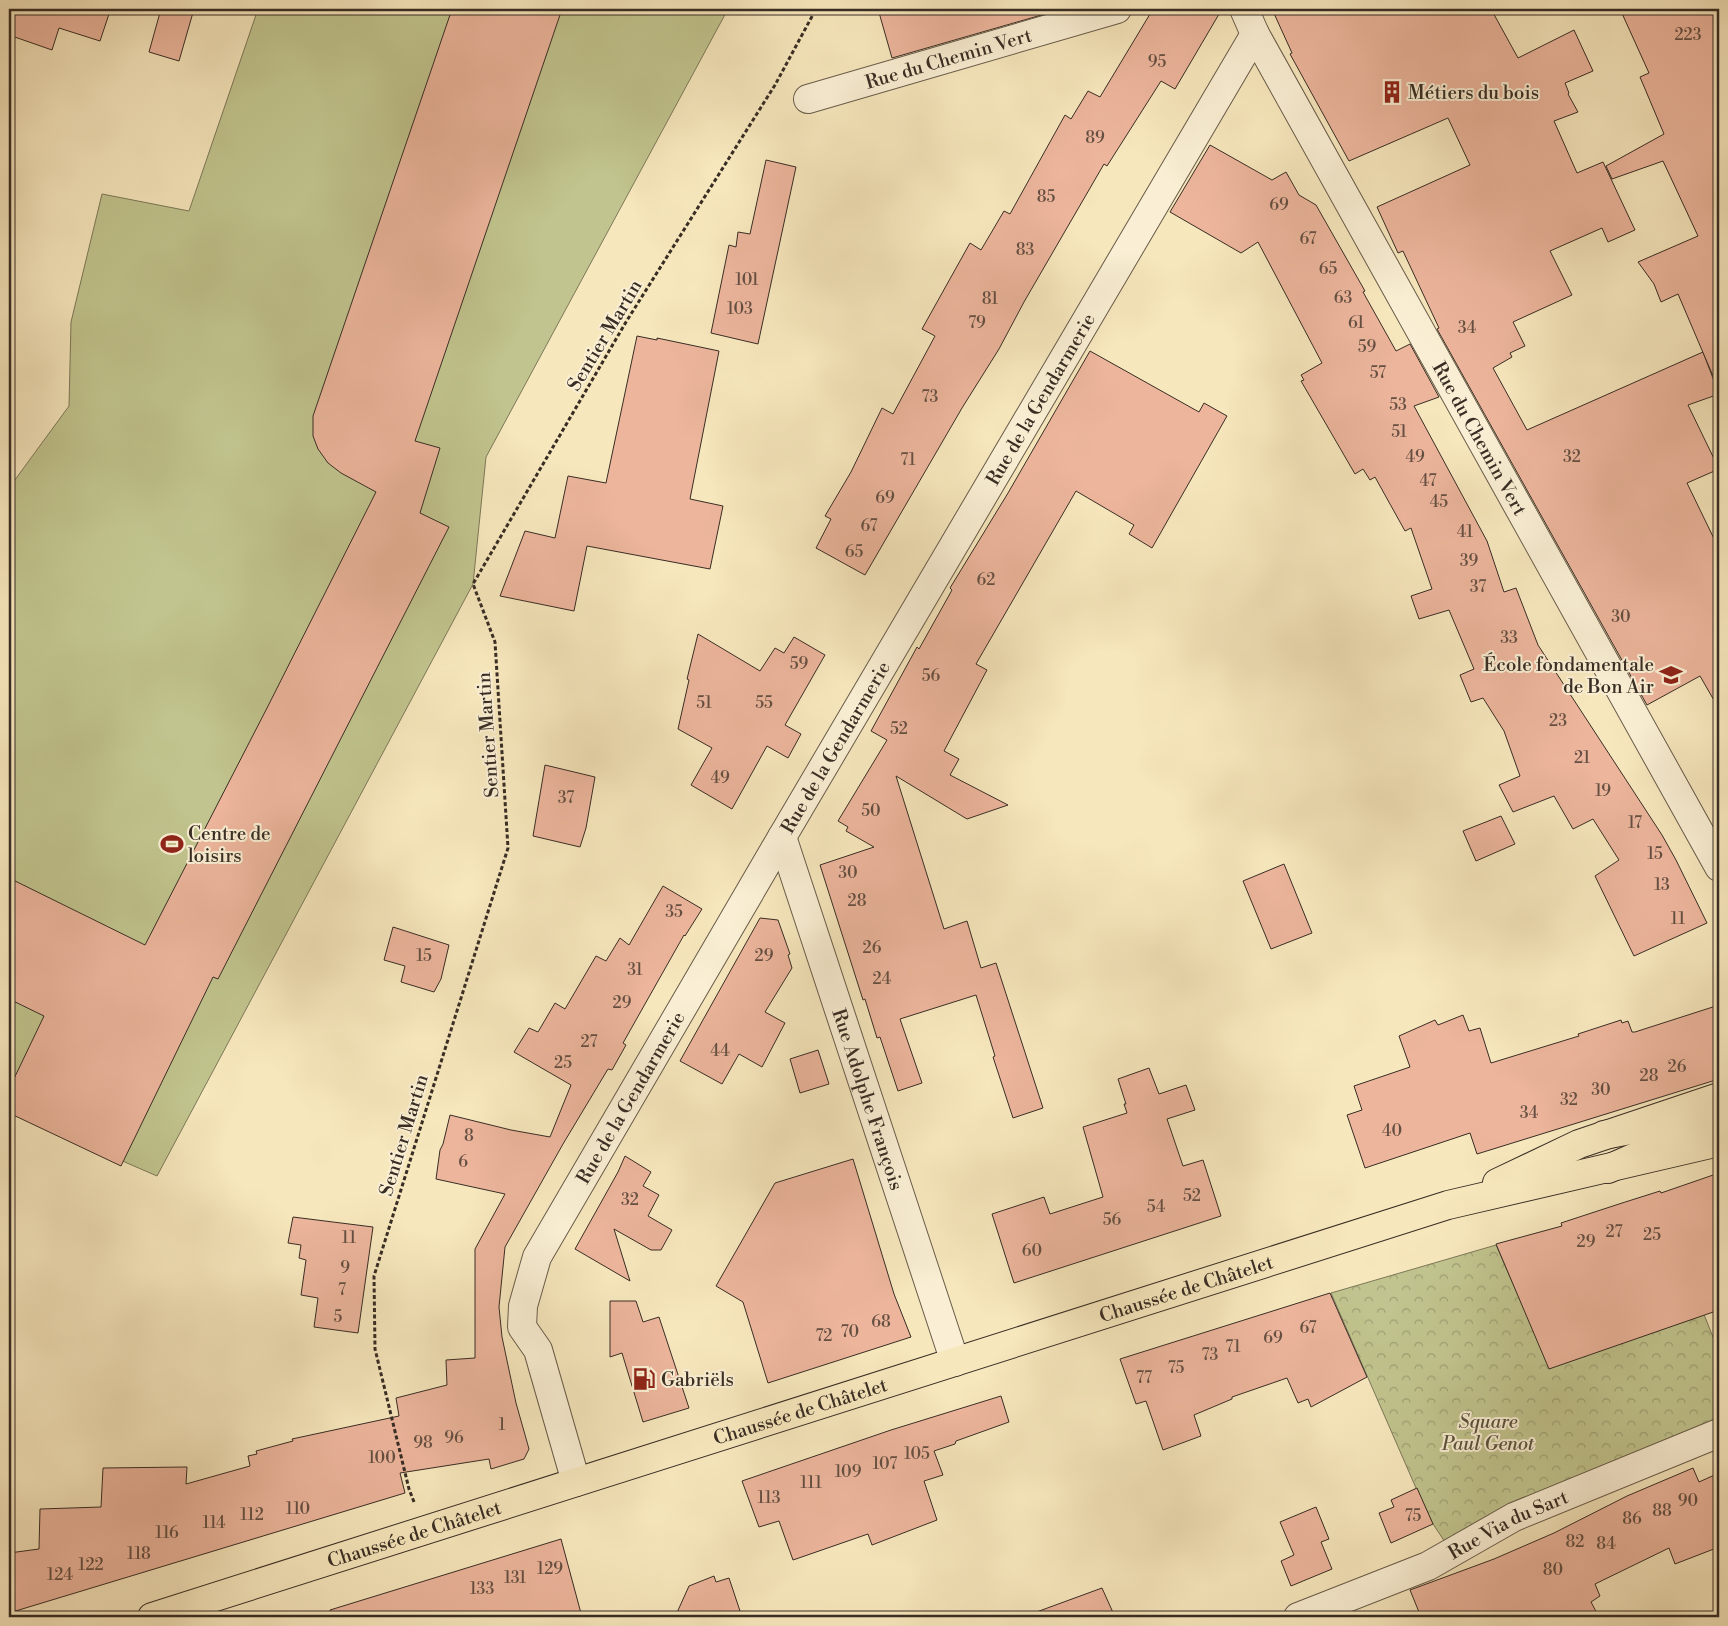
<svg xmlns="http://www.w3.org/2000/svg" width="1728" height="1626" viewBox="0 0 1728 1626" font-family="'Libre Bodoni',serif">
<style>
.grass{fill:#c1c48e;stroke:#7c7859}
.park{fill:url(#park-crowns);stroke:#7c7859}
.building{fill:#ecb59c;stroke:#382d24}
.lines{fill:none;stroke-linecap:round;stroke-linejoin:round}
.minor-casing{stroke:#685c4a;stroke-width:30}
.major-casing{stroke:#382d24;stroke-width:30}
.highway-casing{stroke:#382d24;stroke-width:30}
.path{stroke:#382d24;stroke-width:3;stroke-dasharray:4 2.5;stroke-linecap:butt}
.minor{stroke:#faefd4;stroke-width:28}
.major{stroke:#f7e7bd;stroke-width:28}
.highway{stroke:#f7e7bd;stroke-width:28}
.labels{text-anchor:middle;stroke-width:4;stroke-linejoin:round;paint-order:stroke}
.number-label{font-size:16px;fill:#654f42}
.street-label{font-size:19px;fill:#382d24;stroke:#faefd4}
.poi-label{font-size:19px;fill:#382d24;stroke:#faefd4;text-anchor:start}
.park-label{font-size:19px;font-style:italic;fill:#5a533e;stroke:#faefd4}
</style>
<defs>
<pattern id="park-crowns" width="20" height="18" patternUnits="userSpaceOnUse" patternTransform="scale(1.25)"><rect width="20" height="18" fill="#c1c48e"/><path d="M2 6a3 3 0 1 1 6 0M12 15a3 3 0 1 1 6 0" fill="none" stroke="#9ea074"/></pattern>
</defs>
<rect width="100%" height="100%" fill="#f7e7bd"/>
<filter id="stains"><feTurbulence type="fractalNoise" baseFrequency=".004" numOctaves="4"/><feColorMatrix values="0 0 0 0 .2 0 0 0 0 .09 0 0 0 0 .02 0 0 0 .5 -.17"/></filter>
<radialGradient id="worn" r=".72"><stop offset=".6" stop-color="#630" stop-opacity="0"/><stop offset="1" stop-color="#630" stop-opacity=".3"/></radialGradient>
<polygon class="grass" points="258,9 728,9 486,457 473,584 157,1176 127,1163 9,1103 9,488 69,406 71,322 102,194 189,211"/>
<polygon class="park" points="1496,1245 1538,1341 1703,1312 1719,1352 1719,1434 1447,1545 1433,1524 1416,1488 1331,1293"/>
<g class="building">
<polygon points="9,9 91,9 109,14 100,41 59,28 52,50 9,35"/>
<polygon points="161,9 194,9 179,61 149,52"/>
<polygon points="452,9 562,9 415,441 440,448 420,513 449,527 218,979 213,977 121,1166 9,1113 9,1089 44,1016 9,999 9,878 145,945 267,708 376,492 341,473 328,463 318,449 313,436 313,416"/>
<polygon points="878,9 1044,9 1045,14 892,58"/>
<polygon points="1153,9 1222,9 1175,89 1161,81 1107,166 1104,164 1024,302 999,349 962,408 865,575 816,548 831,519 825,516 851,472 882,408 893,414 935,336 922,329 970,243 981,250 1004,211 1010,214 1065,115 1071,119 1088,91 1100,97"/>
<polygon points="1272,9 1491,9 1518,58 1574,30 1593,71 1565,83 1569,93 1568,94 1578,112 1554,121 1577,173 1603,162 1635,230 1608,242 1602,228 1550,251 1572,295 1513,322 1525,346 1510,353 1512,357 1493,368 1527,430 1703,352 1719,394 1688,405 1719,469 1687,483 1719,549 1719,709 1700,676 1647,705 1437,329 1439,328 1403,251 1398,253 1377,207 1470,165 1448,118 1349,161 1290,54 1292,53"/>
<polygon points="1620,9 1715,9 1719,19 1719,390 1678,294 1661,302 1654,284 1638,262 1698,236 1663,161 1612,179 1606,166 1664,134 1640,77 1649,73"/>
<polygon points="1210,145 1272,180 1286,172 1299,195 1316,205 1365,291 1363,292 1396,351 1410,344 1439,397 1414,406 1487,541 1504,592 1516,588 1538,645 1662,835 1676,860 1707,923 1634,956 1595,876 1619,860 1593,819 1573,829 1554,796 1513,812 1499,785 1520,776 1504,731 1483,698 1471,702 1460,675 1474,669 1449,610 1419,619 1411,596 1432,589 1411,528 1405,531 1375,477 1370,480 1363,469 1355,474 1301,381 1304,380 1301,375 1322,363 1258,242 1241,253 1170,212"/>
<polygon points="766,160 796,167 758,344 711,333 729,245 736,247 738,232 750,234"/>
<polygon points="637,336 657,340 657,338 719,351 690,499 723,506 710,569 587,546 574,611 500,596 525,531 555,538 568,476 606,483"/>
<polygon points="1090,351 1199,412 1204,403 1227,416 1152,548 1129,534 1134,525 1076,491 976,664 987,670 944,751 959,759 950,775 1008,805 967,819 896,776 944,929 967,921 981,968 996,963 1043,1108 1013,1118 993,1057 995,1056 976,995 900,1019 922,1083 898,1091 880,1037 877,1038 865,999 863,1000 820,865 874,847 846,831 848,827 838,821 887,740 871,731 917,647 919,649 952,590 950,588 1008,493"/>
<polygon points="698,634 760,671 775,648 784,653 794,637 825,655 785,725 801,734 788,758 767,746 732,809 691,785 712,748 678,729 689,680 687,679"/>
<polygon points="545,765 595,777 586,828 580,847 533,836"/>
<polygon points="1501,816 1515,844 1476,861 1463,831"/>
<polygon points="1284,864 1312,933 1271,949 1243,881"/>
<polygon points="663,886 702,909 685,936 684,935 623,1043 626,1045 612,1070 608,1069 563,1144 505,1247 499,1307 502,1337 516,1403 529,1449 524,1459 491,1469 489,1459 400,1473 405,1493 9,1613 9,1553 39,1549 40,1509 101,1507 103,1468 187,1467 186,1484 250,1466 248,1456 257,1454 256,1451 293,1441 292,1439 399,1416 396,1398 447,1385 446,1360 475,1358 475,1249 505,1194 436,1179 440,1150 443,1144 450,1115 511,1130 550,1137 571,1085 514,1052 529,1028 538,1032 555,1003 565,1009 596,956 606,961 620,938 629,945"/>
<polygon points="760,918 778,920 790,954 788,955 792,968 765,1012 785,1023 762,1067 739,1054 722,1084 680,1061"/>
<polygon points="393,927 449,945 441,979 434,992 401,982 405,966 384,960"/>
<polygon points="1719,1005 1719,1079 1477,1154 1470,1133 1365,1168 1347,1115 1362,1110 1354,1086 1410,1067 1399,1036 1435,1020 1438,1025 1463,1015 1469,1031 1480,1028 1491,1063 1579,1036 1578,1034 1621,1020 1622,1023 1628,1021 1632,1032 1635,1032"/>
<polygon points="818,1050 829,1084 800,1093 790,1059"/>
<polygon points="1149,1068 1159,1094 1186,1085 1195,1110 1167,1119 1183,1166 1203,1160 1221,1216 1014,1283 992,1214 1044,1197 1050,1214 1103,1197 1083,1127 1127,1113 1124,1104 1126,1104 1118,1079"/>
<polygon points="625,1156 651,1172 643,1186 659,1195 648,1216 672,1230 661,1250 651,1250 614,1229 630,1281 575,1249 618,1172"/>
<polygon points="853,1159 894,1294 911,1337 768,1383 743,1302 716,1286 775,1183"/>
<polygon points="1719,1173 1719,1310 1549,1369 1496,1244 1562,1226 1561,1223 1619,1204 1660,1191 1661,1193"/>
<polygon points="293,1217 373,1227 358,1333 314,1327 318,1298 301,1295 306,1260 299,1258 301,1245 288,1243"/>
<polygon points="1330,1293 1367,1377 1311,1407 1308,1399 1298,1403 1287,1378 1232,1397 1232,1399 1194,1415 1201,1436 1163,1450 1146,1401 1136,1404 1120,1359"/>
<polygon points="610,1301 636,1301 643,1322 659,1317 689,1408 643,1422 622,1353 610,1357"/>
<polygon points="1001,1396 1009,1422 956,1441 955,1444 934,1451 943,1475 924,1481 937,1520 872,1545 868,1534 793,1560 779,1521 759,1527 742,1481 891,1430"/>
<polygon points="1693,1468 1699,1482 1719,1473 1719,1547 1675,1564 1669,1548 1595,1584 1600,1596 1591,1602 1599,1617 1421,1617 1410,1590 1494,1559 1554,1533 1627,1496"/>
<polygon points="1417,1488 1433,1524 1391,1543 1379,1513 1394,1507 1391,1500"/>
<polygon points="1316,1507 1329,1539 1321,1542 1332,1569 1291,1586 1281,1561 1294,1555 1280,1522"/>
<polygon points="561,1539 582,1617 331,1617 330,1610"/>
<polygon points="714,1576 716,1582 729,1578 742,1617 675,1617 689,1586"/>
<polygon points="1102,1588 1115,1617 1032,1617 1031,1614"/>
</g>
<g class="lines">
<defs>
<g id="minor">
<path id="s1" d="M1244,9L1255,34L1719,867"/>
<path id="s2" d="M808,99L1117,9"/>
<path id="s3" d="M782,837L955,1362"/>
<path id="s4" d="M576,1482L538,1350L522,1327L523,1306L537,1257L782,837L1255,34"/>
<path id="s5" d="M1298,1617L1428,1566L1514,1517L1719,1433"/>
</g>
<g id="major">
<polyline points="1497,1183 1579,1144 1719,1097"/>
<path id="s6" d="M152,1617L1448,1205L1719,1142"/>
</g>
<g id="highway">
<polyline points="1604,1135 1698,1117"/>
<polyline points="1608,1169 1719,1120"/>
</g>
</defs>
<use href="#minor" class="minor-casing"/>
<use href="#major" class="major-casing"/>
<use href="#highway" class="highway-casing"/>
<polyline class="path" points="414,1502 409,1489 375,1349 374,1276 508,848 495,642 473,584 626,322 775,85 816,9"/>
<use href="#minor" class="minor"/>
<use href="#major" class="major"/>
<use href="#highway" class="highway"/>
</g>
<defs>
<symbol id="building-bare" viewBox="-9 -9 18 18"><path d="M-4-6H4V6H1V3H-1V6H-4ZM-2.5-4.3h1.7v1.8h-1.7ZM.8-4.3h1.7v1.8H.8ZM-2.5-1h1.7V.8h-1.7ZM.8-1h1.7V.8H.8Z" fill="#8f2418" stroke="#faefd4" stroke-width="2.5" paint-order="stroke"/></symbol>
<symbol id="school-bare" viewBox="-9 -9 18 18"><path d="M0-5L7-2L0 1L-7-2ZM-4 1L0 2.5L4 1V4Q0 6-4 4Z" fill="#8f2418" stroke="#faefd4" stroke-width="2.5" paint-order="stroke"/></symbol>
<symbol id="stadium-bare" viewBox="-9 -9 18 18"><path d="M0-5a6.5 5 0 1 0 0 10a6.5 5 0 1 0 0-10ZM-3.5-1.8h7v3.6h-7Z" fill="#8f2418" stroke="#faefd4" stroke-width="2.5" paint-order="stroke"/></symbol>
<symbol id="fuel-bare" viewBox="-9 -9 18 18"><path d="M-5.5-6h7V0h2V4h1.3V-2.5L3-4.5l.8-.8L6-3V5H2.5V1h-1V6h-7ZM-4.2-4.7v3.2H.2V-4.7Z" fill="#8f2418" stroke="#faefd4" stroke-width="2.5" paint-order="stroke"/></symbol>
</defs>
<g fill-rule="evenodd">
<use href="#building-bare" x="1376" y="76" width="32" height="32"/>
<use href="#school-bare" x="1655" y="659" width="32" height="32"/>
<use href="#stadium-bare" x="156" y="828" width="32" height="32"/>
<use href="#fuel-bare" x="628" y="1363" width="32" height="32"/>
</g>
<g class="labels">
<g class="number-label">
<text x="1688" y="40">223</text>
<text x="1157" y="67">95</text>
<text x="1095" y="143">89</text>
<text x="1046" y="202">85</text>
<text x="1279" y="210">69</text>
<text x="1308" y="244">67</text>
<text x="1025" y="255">83</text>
<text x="1328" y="274">65</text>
<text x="747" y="285">101</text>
<text x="1343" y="303">63</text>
<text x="990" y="304">81</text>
<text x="740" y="314">103</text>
<text x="977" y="328">79</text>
<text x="1356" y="328">61</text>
<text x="1467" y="333">34</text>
<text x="1367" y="352">59</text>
<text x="1378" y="378">57</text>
<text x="930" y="402">73</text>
<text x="1398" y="410">53</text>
<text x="1399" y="437">51</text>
<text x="1415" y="462">49</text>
<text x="1572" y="462">32</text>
<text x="908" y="465">71</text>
<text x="1428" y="486">47</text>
<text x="885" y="503">69</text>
<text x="1439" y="507">45</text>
<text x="869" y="531">67</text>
<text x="1465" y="537">41</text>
<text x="854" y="557">65</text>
<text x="1469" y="566">39</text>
<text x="986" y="585">62</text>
<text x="1478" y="592">37</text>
<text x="1621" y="622">30</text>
<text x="1509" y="643">33</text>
<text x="799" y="669">59</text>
<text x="931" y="681">56</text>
<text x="704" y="708">51</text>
<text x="764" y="708">55</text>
<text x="1558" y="726">23</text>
<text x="899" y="734">52</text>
<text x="1582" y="763">21</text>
<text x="720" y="783">49</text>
<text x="1603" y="796">19</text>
<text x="566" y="803">37</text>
<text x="871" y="816">50</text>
<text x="1635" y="828">17</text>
<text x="1655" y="859">15</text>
<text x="848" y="878">30</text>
<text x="1662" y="890">13</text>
<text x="857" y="906">28</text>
<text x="674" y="917">35</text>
<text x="1678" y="924">11</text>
<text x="872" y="953">26</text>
<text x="424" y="961">15</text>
<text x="764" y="961">29</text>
<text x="635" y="975">31</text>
<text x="882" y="984">24</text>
<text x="622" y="1008">29</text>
<text x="589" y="1047">27</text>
<text x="720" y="1056">44</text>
<text x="563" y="1068">25</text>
<text x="1677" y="1072">26</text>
<text x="1649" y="1081">28</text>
<text x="1601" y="1095">30</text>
<text x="1569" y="1105">32</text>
<text x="1529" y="1118">34</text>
<text x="1392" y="1136">40</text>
<text x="469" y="1141">8</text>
<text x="463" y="1167">6</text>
<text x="1192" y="1201">52</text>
<text x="630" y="1205">32</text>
<text x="1156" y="1212">54</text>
<text x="1112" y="1225">56</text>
<text x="1614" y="1237">27</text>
<text x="1652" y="1240">25</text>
<text x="349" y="1243">11</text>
<text x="1586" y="1247">29</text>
<text x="1032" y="1256">60</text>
<text x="345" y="1273">9</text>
<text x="342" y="1295">7</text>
<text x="338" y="1322">5</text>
<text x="881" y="1327">68</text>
<text x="1308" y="1333">67</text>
<text x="850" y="1337">70</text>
<text x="824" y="1341">72</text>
<text x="1273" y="1343">69</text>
<text x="1233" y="1352">71</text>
<text x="1210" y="1360">73</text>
<text x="1176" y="1373">75</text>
<text x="1144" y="1383">77</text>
<text x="502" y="1430">1</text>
<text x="454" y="1443">96</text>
<text x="423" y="1448">98</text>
<text x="917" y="1459">105</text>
<text x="382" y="1463">100</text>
<text x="885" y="1469">107</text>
<text x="848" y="1477">109</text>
<text x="811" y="1488">111</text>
<text x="769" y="1503">113</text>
<text x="1688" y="1506">90</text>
<text x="298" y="1514">110</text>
<text x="1662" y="1516">88</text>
<text x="252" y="1520">112</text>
<text x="1413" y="1521">75</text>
<text x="1632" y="1524">86</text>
<text x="214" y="1528">114</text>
<text x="167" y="1538">116</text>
<text x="1575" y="1547">82</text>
<text x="1606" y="1549">84</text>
<text x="139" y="1559">118</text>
<text x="91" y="1570">122</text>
<text x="550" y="1574">129</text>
<text x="1553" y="1575">80</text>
<text x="60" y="1580">124</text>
<text x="515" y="1583">131</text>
<text x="482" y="1594">133</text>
</g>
<g class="street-label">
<text dy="7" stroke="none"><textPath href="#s2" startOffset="146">Rue du Chemin Vert</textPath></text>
<text transform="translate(604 335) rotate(-59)" y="7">Sentier Martin</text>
<text dy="7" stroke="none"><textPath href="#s4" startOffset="1232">Rue de la Gendarmerie</textPath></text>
<text dy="7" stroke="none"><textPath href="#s1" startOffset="490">Rue du Chemin Vert</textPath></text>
<text transform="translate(487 735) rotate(-94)" y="7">Sentier Martin</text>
<text dy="7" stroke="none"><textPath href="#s4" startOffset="828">Rue de la Gendarmerie</textPath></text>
<text dy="7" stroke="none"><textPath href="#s4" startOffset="422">Rue de la Gendarmerie</textPath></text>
<text dy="7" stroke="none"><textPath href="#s3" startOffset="276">Rue Adolphe François</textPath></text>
<text transform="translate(403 1135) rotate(-73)" y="7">Sentier Martin</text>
<text dy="7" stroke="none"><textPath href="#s6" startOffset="1085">Chaussée de Châtelet</textPath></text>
<text dy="7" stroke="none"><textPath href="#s6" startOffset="680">Chaussée de Châtelet</textPath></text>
<text dy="7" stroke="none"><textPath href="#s5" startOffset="230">Rue Via du Sart</textPath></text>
<text dy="7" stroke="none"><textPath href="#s6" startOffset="275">Chaussée de Châtelet</textPath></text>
</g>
<g class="poi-label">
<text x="1408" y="99">Métiers du bois</text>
<text x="1654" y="671" text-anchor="end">École fondamentale<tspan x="1654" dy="22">de Bon Air</tspan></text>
<text x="188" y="840">Centre de<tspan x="188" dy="22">loisirs</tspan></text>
<text x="661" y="1386">Gabriëls</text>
</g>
<g class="park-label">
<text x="1488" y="1428">Square<tspan x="1488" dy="22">Paul Genot</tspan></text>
</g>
</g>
<rect width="1728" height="1626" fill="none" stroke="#f7e7bd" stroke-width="30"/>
<rect x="10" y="10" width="1708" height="1606" fill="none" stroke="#382d24" stroke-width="2.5"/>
<rect x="15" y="15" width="1698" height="1596" fill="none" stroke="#382d24"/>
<rect width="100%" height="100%" filter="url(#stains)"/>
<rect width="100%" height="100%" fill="url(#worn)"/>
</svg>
